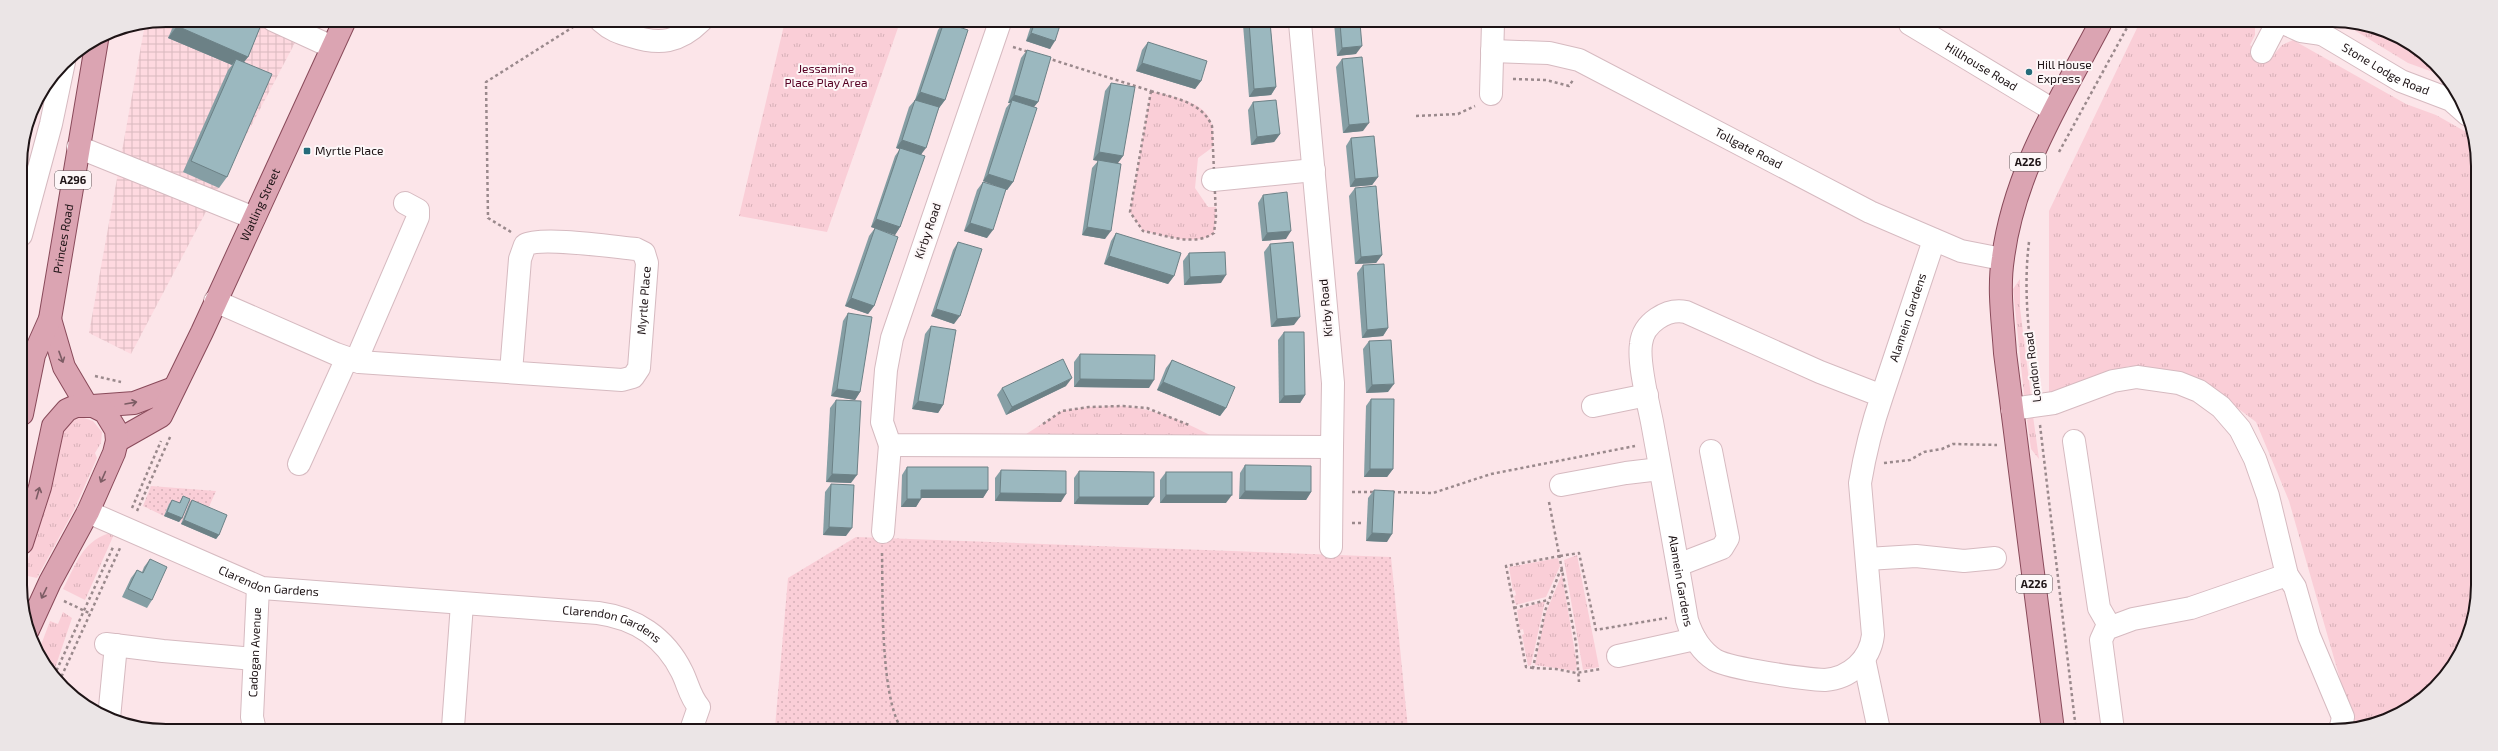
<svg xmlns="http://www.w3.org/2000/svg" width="2498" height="751" viewBox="0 0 2498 751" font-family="'Exo 2',sans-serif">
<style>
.industrial{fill:url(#industrial-grid)}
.grass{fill:url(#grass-tufts)}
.garden{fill:url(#garden-dots)}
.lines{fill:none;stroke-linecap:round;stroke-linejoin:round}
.minor-casing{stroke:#d6bac0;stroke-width:24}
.major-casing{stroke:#894a5a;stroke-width:24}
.path{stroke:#9a898c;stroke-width:2.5;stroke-dasharray:3 3;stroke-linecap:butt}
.minor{stroke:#fff;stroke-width:22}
.major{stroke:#dba4b2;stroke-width:22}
.wall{fill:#859ea4}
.shaded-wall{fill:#6c8186}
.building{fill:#9bb8bf;stroke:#6c8186}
.oneway{stroke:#7c5c64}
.poi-dot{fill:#256b7a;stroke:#fdf7f8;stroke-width:1.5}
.labels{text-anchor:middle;stroke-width:4;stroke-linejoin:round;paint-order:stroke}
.shield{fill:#fdf7f8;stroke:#61585a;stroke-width:1}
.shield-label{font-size:11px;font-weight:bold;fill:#1e1416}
.poi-label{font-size:12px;fill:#1e1416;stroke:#fdf7f8;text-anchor:start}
.street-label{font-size:12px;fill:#1e1416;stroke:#fdf7f8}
.park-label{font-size:12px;fill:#560023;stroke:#fdf7f8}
.rim{fill:none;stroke:#1e1416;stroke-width:2}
</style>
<defs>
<pattern id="industrial-grid" width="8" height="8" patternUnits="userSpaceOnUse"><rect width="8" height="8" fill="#fed9e0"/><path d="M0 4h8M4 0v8" fill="none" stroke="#d9b9bf"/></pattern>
<pattern id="grass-tufts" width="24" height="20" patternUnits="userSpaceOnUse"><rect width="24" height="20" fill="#faced7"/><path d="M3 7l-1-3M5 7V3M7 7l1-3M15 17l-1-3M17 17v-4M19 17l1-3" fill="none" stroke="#d6b0b8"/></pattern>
<pattern id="garden-dots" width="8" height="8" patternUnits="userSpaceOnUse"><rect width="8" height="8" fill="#faced7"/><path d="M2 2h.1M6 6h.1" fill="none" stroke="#d6b0b8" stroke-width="1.8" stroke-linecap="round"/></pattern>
</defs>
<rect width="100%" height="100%" fill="#fce5e9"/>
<polygon class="industrial" points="166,20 307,20 131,354 89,333 145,24"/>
<g class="grass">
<polygon points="785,21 900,22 827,232 739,216"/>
<polygon points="2139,24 2255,25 2255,35 2250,45 2270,59 2282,45 2293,40 2406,104 2436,115 2475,137 2473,622 2458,658 2428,695 2387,720 2354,728 2289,501 2256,422 2199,379 2129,366 2049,393 2049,211"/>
<path d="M2346,25C2353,25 2361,24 2368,25C2394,28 2430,55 2444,76L2408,63Z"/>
<path d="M1151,91C1168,96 1198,100 1208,116C1214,125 1213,137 1213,147L1198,158L1195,188L1208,207H1216L1214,233C1194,247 1165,235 1143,231L1130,212Z"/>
<polygon points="2020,279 2020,308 2031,397 2024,395 2013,289"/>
<path d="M1123,406C1164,410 1194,427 1230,445H1009L1062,411L1089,407Z"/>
<polygon points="2033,416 2039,459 2031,449 2027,420"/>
<polygon points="81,417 93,421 102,432 101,443 95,453 97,458 74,510 37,578 23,575 50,492 63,431 74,420"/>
<path d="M115,532L85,600L63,589C77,563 83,538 115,532Z"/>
<polygon points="1577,555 1599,667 1583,670 1564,560"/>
<polygon points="1558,558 1560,566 1546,597 1516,605 1514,596 1516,595 1515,590 1513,591 1509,567"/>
<polygon points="1562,574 1577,665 1575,671 1535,665 1545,615"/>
<polygon points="1545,601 1531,665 1528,666 1522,635 1524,634 1523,629 1520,630 1517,610"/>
<polygon points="63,612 72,618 53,674 38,653 50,621 58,624"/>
</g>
<g class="garden">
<polygon points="151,486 216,491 207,511 189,504 181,524 177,507 169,504 164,516 143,506"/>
<polygon points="856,537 1391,557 1408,729 775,727 788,578"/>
</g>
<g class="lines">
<defs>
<g id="minor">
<polyline points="273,20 332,47"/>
<path d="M601,21C611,30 619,33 631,36C659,45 679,43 701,21"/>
<polyline points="1000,22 892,338 886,370 882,422 890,445 1332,447 1333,383 1300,23"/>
<path id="s1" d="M1910,24L2053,110"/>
<polyline points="2288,25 2301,31 2322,34"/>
<path id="s2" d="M2314,25L2322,34L2401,81L2451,100L2468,115"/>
<path id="s3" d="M1492,51L1549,53L1579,60L1870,212L1961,251L2002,259"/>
<polyline points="2262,52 2276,25"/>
<polyline points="1491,94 1493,23"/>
<polyline points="78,147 254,218"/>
<polyline points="1213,180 1314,170"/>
<polyline points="21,235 51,124 64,62"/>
<path id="s4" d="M215,301L336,354L359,362L622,380L633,377L639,368L647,263L644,253L636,249C614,247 541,236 525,245L520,259L511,372"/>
<polyline points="356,361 418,217 418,210 405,203"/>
<path id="s5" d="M1882,396L1820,372L1686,312C1667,308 1643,323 1641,344C1638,363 1648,402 1652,422C1664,488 1676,554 1687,620C1692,636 1701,651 1715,660C1731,669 1805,679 1825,680C1850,678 1870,660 1873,635L1860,483C1865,453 1872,425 1882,396L1934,240"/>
<polyline points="1593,406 1647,395"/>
<polyline points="2012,409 2054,403 2113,381 2137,377 2179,383 2199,391 2221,407 2240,429 2255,459 2268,496 2287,575 2295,587 2309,636 2343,717 2341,727 2338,731"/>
<polyline points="2074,441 2099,608 2110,627"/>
<polyline points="299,464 347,358"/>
<polyline points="1561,485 1626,473 1660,469"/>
<path id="s6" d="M88,512L262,588L598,613C635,618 665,637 682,672C688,684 690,697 699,707L692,727"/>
<polyline points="883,532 890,445"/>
<polyline points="1331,547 1332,447"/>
<polyline points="1867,559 1916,556 1964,561 1995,558"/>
<polyline points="1678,565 1722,548 1728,538 1711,451"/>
<polyline points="106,644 163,651 254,659"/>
<polyline points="1618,656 1695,639"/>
<polyline points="1864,659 1879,730"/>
<polyline points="109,718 116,645"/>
<path id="s7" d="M254,726L252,717L258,587"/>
<polyline points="453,727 462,604"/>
<polyline points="2113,730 2101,640 2106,629 2133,619 2191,608 2287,575"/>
</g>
<g id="major">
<polyline points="50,319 64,367 87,406"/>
<polyline points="93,406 134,403 174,388"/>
<path id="s8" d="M22,414L34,355L50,319L97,40"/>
<path id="s9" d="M117,441L161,416L202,332L345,20"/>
<polyline points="22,543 40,487 53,426 67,410 76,406 93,406 105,412 116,430 117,441 114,453 88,512 50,582 28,630"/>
<path d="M2053,730L2005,353C2003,322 1998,289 2003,258C2014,172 2060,100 2100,24"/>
</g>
</defs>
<use href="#minor" class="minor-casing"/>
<use href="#major" class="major-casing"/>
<g class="path">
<polyline points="1013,47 1029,52"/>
<polyline points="1047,58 1151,91"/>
<polyline points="1513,79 1546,80 1569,86 1573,80"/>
<path d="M1151,91C1174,98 1202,102 1212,126L1216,216L1214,233C1194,247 1165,235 1143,231L1130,212Z"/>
<polyline points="1416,116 1458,114 1475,106"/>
<polyline points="2059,152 2129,24"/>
<polyline points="511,232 488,218 486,82 581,22"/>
<path d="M2029,242C2023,290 2029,336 2035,384"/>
<polyline points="95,376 121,382"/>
<polyline points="1043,424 1062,411 1089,407 1123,406 1147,408 1189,425"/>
<polyline points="2040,425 2076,730"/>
<polyline points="1884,463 1910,460 1924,452 1942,449 1953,444 1997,445"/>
<polyline points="1352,492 1375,492"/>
<polyline points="1392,492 1433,493 1491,474 1635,446"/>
<polyline points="1549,502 1576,643 1579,682"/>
<polyline points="132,508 161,441"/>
<polyline points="137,511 171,435"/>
<polyline points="1352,523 1363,523"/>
<path d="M882,553C883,595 880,694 901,728"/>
<polyline points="1560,556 1579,553 1596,630 1667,618"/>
<polyline points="1563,570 1560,571 1545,611 1533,668 1556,669 1576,673 1601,669"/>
<polyline points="64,601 89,613"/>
<polyline points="1514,608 1548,600"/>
<polyline points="1533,668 1526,667 1506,566 1560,556"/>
<polyline points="54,676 114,545"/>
<polyline points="59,682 120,548"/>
</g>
<use href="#minor" class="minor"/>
<use href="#major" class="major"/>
</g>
<g class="wall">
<polygon points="176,20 263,20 248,57 244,62 227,177 219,188 183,172 228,70 232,65 168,38"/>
<polygon points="944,22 945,100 939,108 921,155 900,227 895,235 871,227 895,156 900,149 896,148 909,107 915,100 938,30"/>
<polygon points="1032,22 1061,22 1050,49 1026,41"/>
<polygon points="1244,22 1270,22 1276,87 1271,95 1249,97 1243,25"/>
<polygon points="1334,23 1360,23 1356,54 1337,56"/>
<polygon points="1148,42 1201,81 1195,89 1136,71 1142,50"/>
<polygon points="1027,50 1038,102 1034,107 1013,182 1007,190 983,181 1006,108 1010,103 1008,103 1021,58"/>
<polygon points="1342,59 1363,131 1343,133 1336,67"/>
<polygon points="1111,83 1123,156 1118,163 1105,239 1082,235 1092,168 1098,161 1093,160 1105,91"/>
<polygon points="1253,102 1280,134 1274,142 1251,145 1248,110"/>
<polygon points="1351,138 1378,177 1372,185 1350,187 1346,146"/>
<polygon points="983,182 987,238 964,231 977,190"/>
<polygon points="1355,188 1382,255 1376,263 1355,264 1349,196"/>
<polygon points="1263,195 1286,239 1262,241 1258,203"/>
<polygon points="875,228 874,306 868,314 845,306 869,236"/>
<polygon points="1116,233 1174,276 1168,284 1104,264 1111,241"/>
<polygon points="958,242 954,324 931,316 953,250"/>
<polygon points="1270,244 1294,325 1271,327 1264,252"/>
<polygon points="1189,253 1221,283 1184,285 1183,261"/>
<polygon points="1363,265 1388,328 1383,336 1362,338 1357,273"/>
<polygon points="848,313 860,392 855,400 831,396 843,321"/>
<polygon points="931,326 943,405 938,413 912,409 925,334"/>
<polygon points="1284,332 1305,395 1300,403 1279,403 1278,340"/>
<polygon points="1369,341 1388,392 1366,393 1363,349"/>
<polygon points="1080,354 1149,388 1074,387 1074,362"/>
<polygon points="1172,360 1226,408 1220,416 1157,390 1166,368"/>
<polygon points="1066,386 1006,415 997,395 1002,388"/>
<polygon points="1371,399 1393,469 1387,477 1364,477 1366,406"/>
<polygon points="836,400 851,483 826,482 830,408"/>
<polygon points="1245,465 1311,492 1306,500 1239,499 1240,473"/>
<polygon points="907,467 988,490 983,498 921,498 916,507 901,507 902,475"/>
<polygon points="1001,470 1061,502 995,501 995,478"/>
<polygon points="1079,471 1148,505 1074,504 1074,478"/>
<polygon points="1166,472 1226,503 1160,503 1160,480"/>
<polygon points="831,484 846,536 823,535 825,492"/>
<polygon points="1374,490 1387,542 1366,541 1368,498"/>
<polygon points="183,496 182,518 179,522 164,516 169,504 172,500 179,503"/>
<polygon points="192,500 219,535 216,539 181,524 189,504"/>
<polygon points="150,559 152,600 147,608 122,597 131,578 137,570 142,572 144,567"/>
</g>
<g class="shaded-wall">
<polygon points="177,26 248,57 239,68 236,59 232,65 168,38"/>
<polygon points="1031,33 1055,41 1050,49 1026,41"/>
<polygon points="1362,46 1356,54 1337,56 1342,48"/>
<polygon points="1142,63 1201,81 1195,89 1136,71"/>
<polygon points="1276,87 1271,95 1249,97 1254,89"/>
<polygon points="920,92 945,100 939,108 915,100"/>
<polygon points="1014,95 1038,102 1032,109 1012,100 1010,103 1008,103"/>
<polygon points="1369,123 1363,131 1343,133 1349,125"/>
<polygon points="1280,134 1274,142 1251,145 1257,137"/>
<polygon points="902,140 926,148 920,156 896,148"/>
<polygon points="1099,152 1123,156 1117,164 1093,160"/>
<polygon points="988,174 1013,182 1007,190 983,181"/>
<polygon points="1378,177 1372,185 1350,187 1355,179"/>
<polygon points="876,219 900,227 895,235 871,227"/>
<polygon points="970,223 993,230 987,238 964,231"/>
<polygon points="1087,227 1111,231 1105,239 1082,235"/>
<polygon points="1291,231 1286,239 1262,241 1267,233"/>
<polygon points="1382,255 1376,263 1355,264 1361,257"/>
<polygon points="1109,256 1174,276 1168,284 1104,264"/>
<polygon points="1226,275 1221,283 1184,285 1190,277"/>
<polygon points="851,298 874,306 868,314 845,306"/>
<polygon points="936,309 960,316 954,324 931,316"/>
<polygon points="1300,317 1294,325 1271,327 1277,319"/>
<polygon points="1388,328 1383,336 1362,338 1367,330"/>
<polygon points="1072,378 1066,386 1006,415 1012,407"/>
<polygon points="1080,379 1154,380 1149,388 1074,387"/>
<polygon points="1163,382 1226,408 1220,416 1157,390"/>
<polygon points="1394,384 1388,392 1366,393 1372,385"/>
<polygon points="837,389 860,392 855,400 831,396"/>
<polygon points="1305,395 1300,403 1279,403 1284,396"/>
<polygon points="918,401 943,405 938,413 912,409"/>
<polygon points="1370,469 1393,469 1387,477 1364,477"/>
<polygon points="832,474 857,475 851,483 826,482"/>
<polygon points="921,490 988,490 983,498 916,498"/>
<polygon points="1245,491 1311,492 1306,500 1239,499"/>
<polygon points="1000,493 1066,494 1061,502 995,501"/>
<polygon points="1166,495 1232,495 1226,503 1160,503"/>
<polygon points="1079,497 1154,497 1148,505 1074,504"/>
<polygon points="907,499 921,499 916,507 901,507"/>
<polygon points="167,512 182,518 179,522 164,516"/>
<polygon points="184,520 219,535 216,539 181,524"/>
<polygon points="829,527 852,528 846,536 823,535"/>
<polygon points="1372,533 1392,534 1387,542 1366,541"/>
</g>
<g class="building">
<polygon points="179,20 263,20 248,57 177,26"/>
<polygon points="944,22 968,30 945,100 920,92"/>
<polygon points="1035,22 1061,22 1055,41 1031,33"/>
<polygon points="1249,22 1270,22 1276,87 1254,89"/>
<polygon points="1340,23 1360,23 1362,46 1342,48"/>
<polygon points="1148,42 1207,61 1201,81 1142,63"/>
<polygon points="1027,50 1051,57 1038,102 1014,95"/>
<polygon points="1362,57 1369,123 1349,125 1342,59"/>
<polygon points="236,59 272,74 227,177 191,161"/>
<polygon points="1111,83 1135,87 1123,156 1099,152"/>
<polygon points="915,100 939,107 926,148 902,140"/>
<polygon points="1012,100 1037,108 1013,182 988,174"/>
<polygon points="1276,100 1280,134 1257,137 1253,102"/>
<polygon points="1374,136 1378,177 1355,179 1351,138"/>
<polygon points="900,148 925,156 900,227 876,219"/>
<polygon points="1098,160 1121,164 1111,231 1087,227"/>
<polygon points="983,182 1006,189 993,230 970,223"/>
<polygon points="1376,186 1382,255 1361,257 1355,188"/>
<polygon points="1287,192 1291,231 1267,233 1263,195"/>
<polygon points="875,228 898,237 874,306 851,298"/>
<polygon points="1116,233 1181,253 1174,276 1109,256"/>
<polygon points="958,242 982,249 960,316 936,309"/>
<polygon points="1293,242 1300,317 1277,319 1270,244"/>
<polygon points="1225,252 1226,275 1190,277 1189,253"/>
<polygon points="1384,264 1388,328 1367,330 1363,265"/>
<polygon points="848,313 872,317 860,392 837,389"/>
<polygon points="931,326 956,330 943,405 918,401"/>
<polygon points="1284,332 1304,332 1305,395 1284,396"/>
<polygon points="1391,340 1394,384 1372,385 1369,341"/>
<polygon points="1080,354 1155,355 1154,380 1080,379"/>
<polygon points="1063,359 1072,378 1012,407 1002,388"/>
<polygon points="1172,360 1235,387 1226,408 1163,382"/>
<polygon points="1371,399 1394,399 1393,469 1370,469"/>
<polygon points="836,400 861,401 857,475 832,474"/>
<polygon points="1245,465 1311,466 1311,492 1245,491"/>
<polygon points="907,467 988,467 988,490 921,490 921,499 907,499"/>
<polygon points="1001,470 1066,471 1066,494 1000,493"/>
<polygon points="1079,471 1154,472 1154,497 1079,497"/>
<rect x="1166" y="472" width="66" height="23"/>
<polygon points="831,484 854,485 852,528 829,527"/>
<polygon points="1374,490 1394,491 1392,534 1372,533"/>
<polygon points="183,496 190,499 182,518 167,512 172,500 180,503"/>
<polygon points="192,500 227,515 219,535 184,520"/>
<polygon points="150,559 167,567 152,600 128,589 137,570 143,573"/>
</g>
<defs><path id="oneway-shaft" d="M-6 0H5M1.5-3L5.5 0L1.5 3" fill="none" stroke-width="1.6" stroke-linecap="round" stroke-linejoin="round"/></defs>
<g class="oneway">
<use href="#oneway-shaft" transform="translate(61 357) rotate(70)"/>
<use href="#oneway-shaft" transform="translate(131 403) rotate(-10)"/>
<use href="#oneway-shaft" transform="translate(103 477) rotate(114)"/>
<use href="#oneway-shaft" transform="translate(38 493) rotate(-74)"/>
<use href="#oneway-shaft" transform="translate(44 593) rotate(116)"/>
</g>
<g class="poi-dot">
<circle cx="2029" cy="72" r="4"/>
<rect x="303" y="147" width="8" height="8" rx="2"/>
</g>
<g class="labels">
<g class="shield">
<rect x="2010" y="153" width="36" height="18" rx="3"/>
<rect x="55" y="171" width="36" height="18" rx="3"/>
<rect x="2016" y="575" width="36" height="18" rx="3"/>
</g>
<g class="shield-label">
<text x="2028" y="166">A226</text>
<text x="73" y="184">A296</text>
<text x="2034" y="588">A226</text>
</g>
<g class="poi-label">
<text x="2037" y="69">Hill House<tspan x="2037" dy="14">Express</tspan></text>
<text x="315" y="155">Myrtle Place</text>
</g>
<g class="street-label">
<text dy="4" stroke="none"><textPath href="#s1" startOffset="83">Hillhouse Road</textPath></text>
<text dy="4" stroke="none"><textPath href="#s2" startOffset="85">Stone Lodge Road</textPath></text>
<text dy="4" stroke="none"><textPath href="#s3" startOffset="279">Tollgate Road</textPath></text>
<text dy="4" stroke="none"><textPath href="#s9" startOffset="284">Watling Street</textPath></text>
<text transform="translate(928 231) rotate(-71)" y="4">Kirby Road</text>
<text dy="4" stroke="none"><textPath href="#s8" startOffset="181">Princes Road</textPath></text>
<text dy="4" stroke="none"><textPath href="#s4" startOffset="510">Myrtle Place</textPath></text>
<text transform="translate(1326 308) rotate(-95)" y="4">Kirby Road</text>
<text dy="4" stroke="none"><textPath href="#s5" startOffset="1113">Alamein Gardens</textPath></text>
<text transform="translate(2033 367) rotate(-97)" y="4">London Road</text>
<text dy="4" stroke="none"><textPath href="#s6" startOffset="195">Clarendon Gardens</textPath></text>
<text dy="4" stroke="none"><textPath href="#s5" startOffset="515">Alamein Gardens</textPath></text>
<text dy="4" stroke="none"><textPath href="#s6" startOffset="543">Clarendon Gardens</textPath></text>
<text dy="4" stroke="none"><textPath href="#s7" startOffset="74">Cadogan Avenue</textPath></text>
</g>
<g class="park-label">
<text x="826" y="73">Jessamine<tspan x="826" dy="14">Place Play Area</tspan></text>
</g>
</g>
<path d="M0 0H2498V751H0ZM166 27H2332A139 139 0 0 1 2471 166V585A139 139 0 0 1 2332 724H166A139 139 0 0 1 27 585V166A139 139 0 0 1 166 27Z" fill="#ebe5e6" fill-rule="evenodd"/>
<path class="rim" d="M166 27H2332A139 139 0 0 1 2471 166V585A139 139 0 0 1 2332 724H166A139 139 0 0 1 27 585V166A139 139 0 0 1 166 27Z"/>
</svg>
